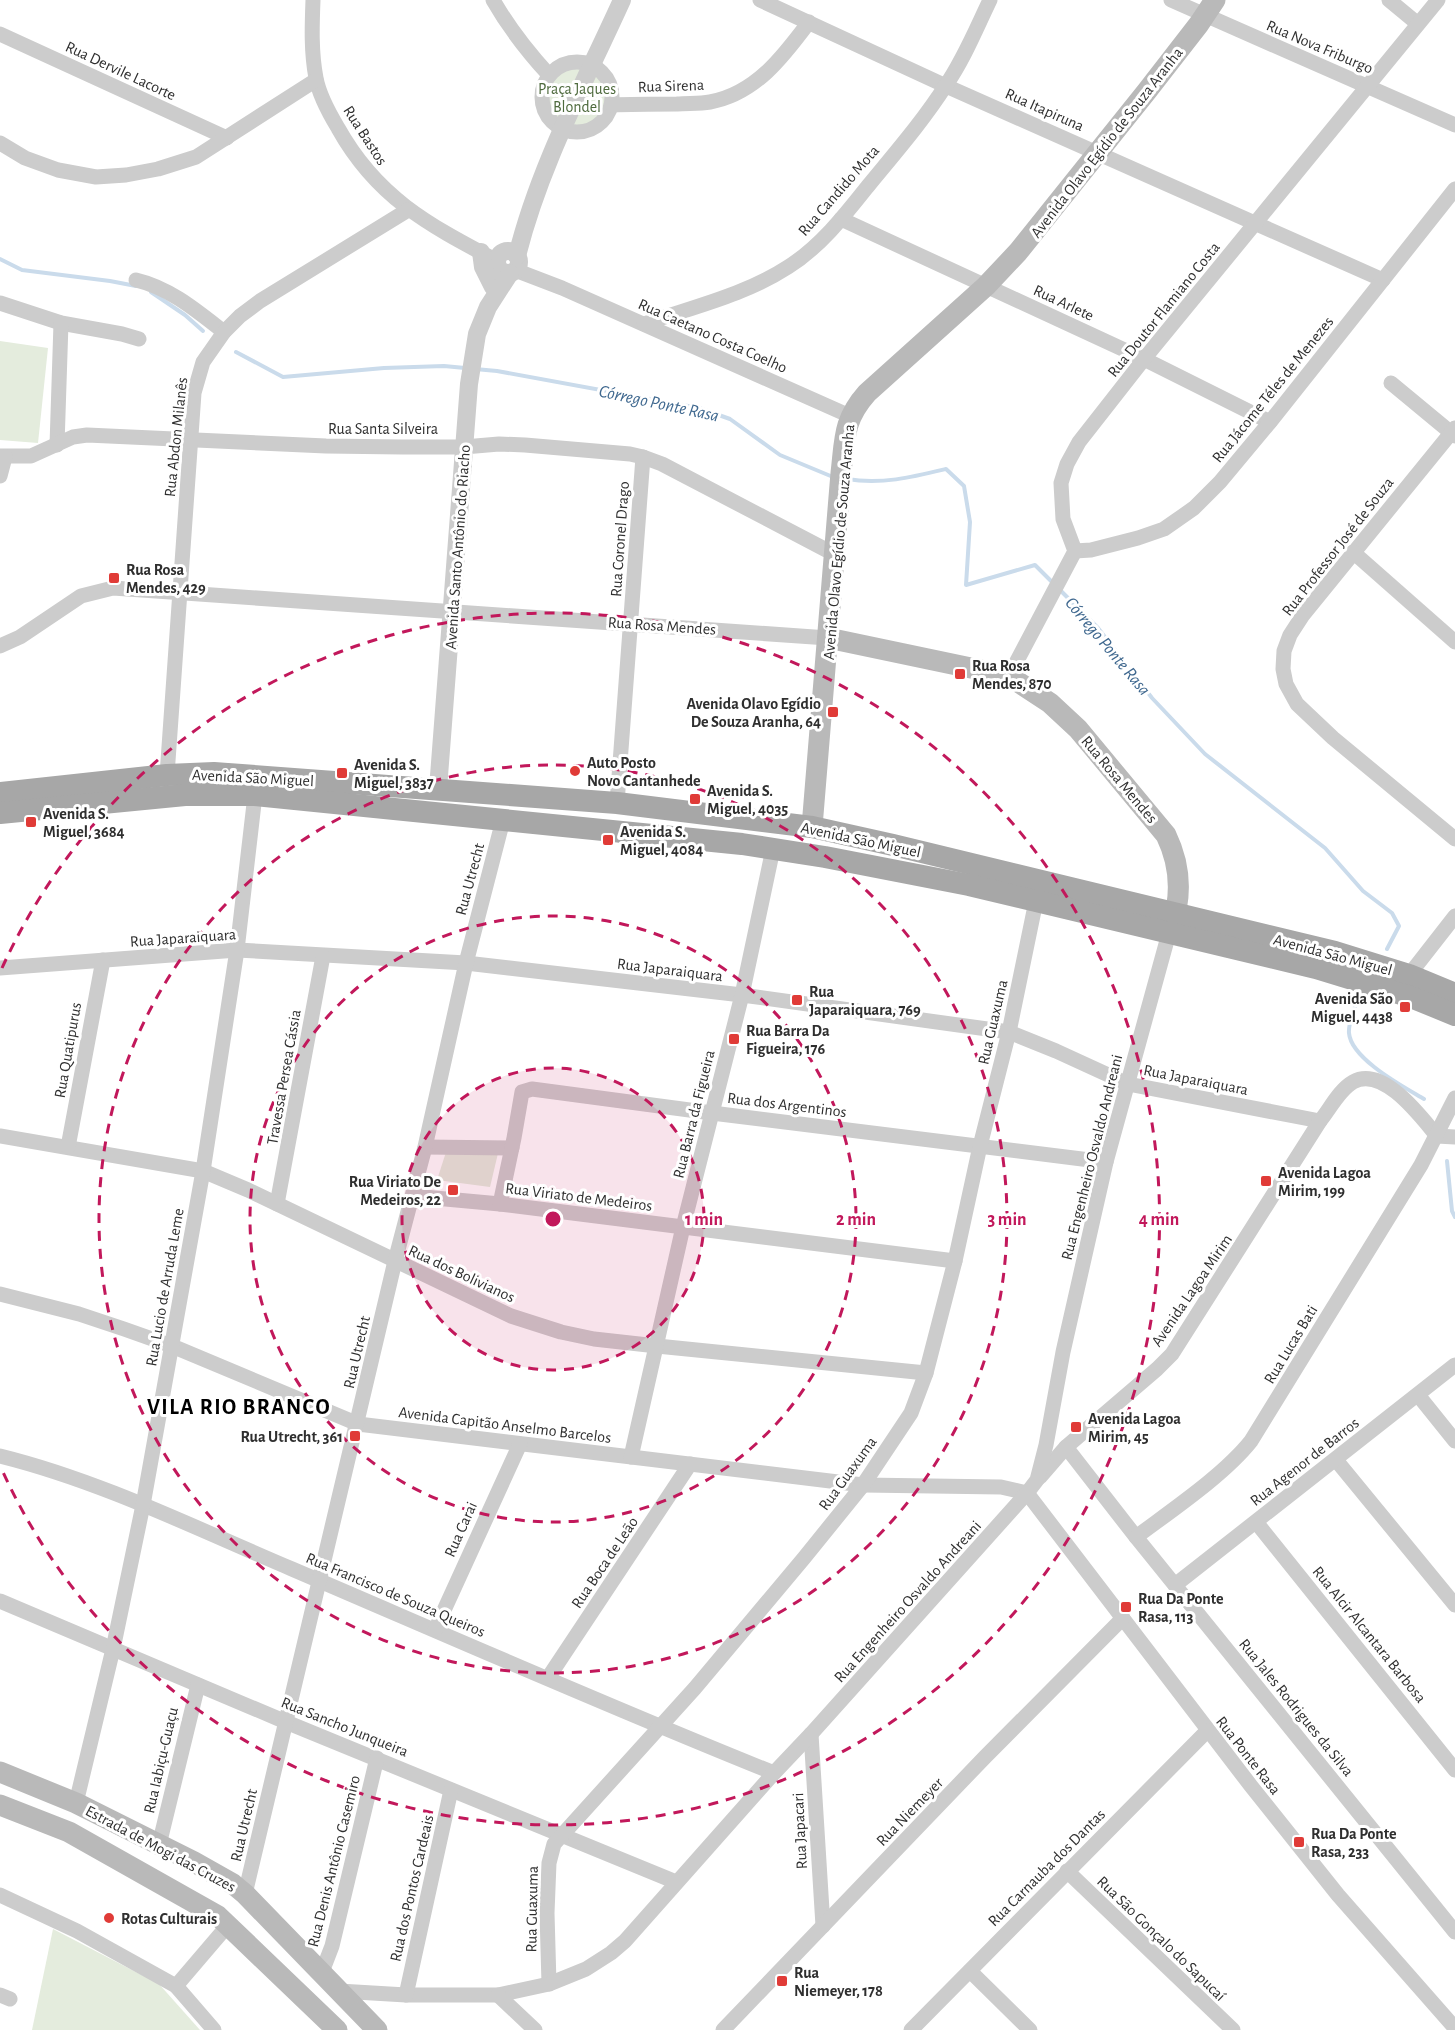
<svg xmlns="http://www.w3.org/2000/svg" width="1455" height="2030" viewBox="0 0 1455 2030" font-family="'Alegreya Sans',sans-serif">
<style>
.green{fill:#e4ecdd}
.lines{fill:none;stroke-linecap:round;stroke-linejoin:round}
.stream{stroke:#cadbeb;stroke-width:4}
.minor{stroke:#ccc;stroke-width:15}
.tertiary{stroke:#ccc;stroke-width:18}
.secondary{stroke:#b9b9b9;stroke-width:21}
.primary{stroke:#a7a7a7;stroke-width:22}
.ring{fill:none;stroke:#c2185b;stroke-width:3;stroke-dasharray:10 8}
.poi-dot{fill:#e03b37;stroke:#fff;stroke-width:2}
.labels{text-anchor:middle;stroke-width:6;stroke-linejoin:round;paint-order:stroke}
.street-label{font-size:16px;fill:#2f2f2f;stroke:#fff}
.park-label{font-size:16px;fill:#4e6a3d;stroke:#fff}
.poi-label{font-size:16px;font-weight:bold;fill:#2f2f2f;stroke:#fff;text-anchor:start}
.water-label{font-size:18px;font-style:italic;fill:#3f688f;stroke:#fff}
.district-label{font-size:22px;font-weight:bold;letter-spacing:1.5px;fill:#000;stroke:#fff}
.centre{fill:#c2185b;stroke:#fff;stroke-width:3}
.ring-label{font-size:18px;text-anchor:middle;font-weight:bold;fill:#c2185b;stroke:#fff;stroke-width:6;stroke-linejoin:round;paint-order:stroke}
</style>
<rect width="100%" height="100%" fill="#fff"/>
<g class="green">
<circle cx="577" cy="97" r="33"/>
<polygon points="0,341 48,348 38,443 0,440"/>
<polygon points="447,1149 499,1149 490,1187 437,1180"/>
<polygon points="53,1929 159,1984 200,2030 32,2030"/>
</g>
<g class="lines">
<g class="stream">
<polyline points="0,259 22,270 110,281 136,286"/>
<polyline points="151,292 185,315 203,331"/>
<polyline points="236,352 283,377 384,368 444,366 465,368"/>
<polyline points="475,369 497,371 699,408 730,419 780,455 833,477"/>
<path d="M847,479C881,485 913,477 946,469L964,486L970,522L966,585L1035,565L1053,583"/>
<polyline points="1060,590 1098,628 1152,698 1205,754 1325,848 1363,891 1392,913 1399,926 1387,949"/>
<path d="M1357,1001C1354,1010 1348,1024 1349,1033C1351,1059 1404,1087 1424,1099"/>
<polyline points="1447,1161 1452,1211 1455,1217"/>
</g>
<g class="minor">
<path d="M313,0C312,26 311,52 316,78C319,95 329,113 338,128C377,198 429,225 497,261"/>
<path d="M493,0C509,28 527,51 549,75"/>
<polyline points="760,0 946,86 1383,280"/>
<polyline points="1171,0 1455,125"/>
<polyline points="1389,0 1418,24"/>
<polyline points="0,34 227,138"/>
<circle cx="577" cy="97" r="35"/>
<path d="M612,105C634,104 655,104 677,104C688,103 699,104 710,102C755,94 783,57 809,22"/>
<polyline points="0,143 25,158 58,170 96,177 126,175 158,169 196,157 316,80"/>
<polyline points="841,219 1144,359 1270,422"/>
<polyline points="515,270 562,288 850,416"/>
<path d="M136,280C170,288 197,311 224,332"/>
<polyline points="0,303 61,323 122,334 139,339"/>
<path d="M644,324C692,307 745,295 788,267C820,247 845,215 868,186C895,153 923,121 946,85C964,59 976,29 990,0"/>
<polyline points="1391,383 1455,436"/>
<polyline points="1455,428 1303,615 1290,635 1284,651 1283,669 1286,684 1297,704 1333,738 1455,839"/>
<polyline points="57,445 61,323"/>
<polyline points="0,456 31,456 73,437 87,435 326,446 402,447 464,447 499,444 525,445 630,454 643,457 662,464 834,554"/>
<polyline points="0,476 5,457"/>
<polyline points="1075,551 1091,550 1138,538 1164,529 1194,508 1220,482 1270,422 1455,189"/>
<polyline points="1353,552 1455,642"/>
<polyline points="0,646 20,637 81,596 113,588 828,638"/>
<polyline points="1009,676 1075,551 1063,519 1061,483 1067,464 1079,442 1144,359 1438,0"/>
<polyline points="167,775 194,393 203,362 224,332 240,316 260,301 408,210"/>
<polyline points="617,803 643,457"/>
<polyline points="0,968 237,950 466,963 742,995 1009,1032 1056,1051 1128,1084 1320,1121"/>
<polyline points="1409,975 1455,916"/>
<polyline points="0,1136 203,1171 248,1190 511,1316 561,1332 594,1339 657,1346 926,1373"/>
<polyline points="1437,1136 1455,1137"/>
<polyline points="68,1147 103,960"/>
<polyline points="425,1147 512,1148"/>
<polyline points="413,1196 500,1204 955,1261"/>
<polyline points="277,1204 323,956"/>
<polyline points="500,1204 514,1138 522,1092 532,1089 712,1113 1106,1162"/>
<polyline points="0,1294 79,1314 124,1329 172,1346 358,1424 863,1485 1001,1487 1027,1493 1251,1786 1338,1895 1455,2028"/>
<polyline points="1418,1395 1455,1441"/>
<polyline points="1066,1447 1136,1537 1455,1932"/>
<path d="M0,1456C101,1481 197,1529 292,1569C453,1638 612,1708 774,1773"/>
<polyline points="631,1457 683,1227 742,995 773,849"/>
<polyline points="1336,1460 1455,1605"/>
<path d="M1040,1477L1066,1447L1157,1369L1172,1354L1320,1121C1330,1109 1339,1090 1353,1082C1383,1065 1421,1117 1437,1136"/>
<polyline points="1256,1522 1455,1770"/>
<path d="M1136,1537C1172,1510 1224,1475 1251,1441L1421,1165L1455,1098"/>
<polyline points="1175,1585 1455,1365"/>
<polyline points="0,1601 286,1722 676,1882"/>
<polyline points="435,1630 520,1444"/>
<polyline points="548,1678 690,1464"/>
<polyline points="811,1734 823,1926"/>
<polyline points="76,1803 113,1649 143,1505 203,1171 237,950 255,795"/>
<polyline points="159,1845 198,1685"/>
<polyline points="1067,1871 1233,2030"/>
<polyline points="245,1894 395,1261 425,1147 466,963 503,820"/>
<polyline points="0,1895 77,1931 176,1986 214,2030"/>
<polyline points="970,1971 1030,2030"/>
<polyline points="322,1972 332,1946 377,1758"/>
<polyline points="549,1984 547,1913 549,1863 554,1844 695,1688 804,1558 863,1485 911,1413 926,1373 955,1261 980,1146 1009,1032 1036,901"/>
<polyline points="176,1986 229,1924"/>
<polyline points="339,1991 406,1995 498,1995 549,1984 586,1969 611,1953 625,1941 774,1773 811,1734 1027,1493 1037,1480 1046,1445 1063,1352 1106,1162 1169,933"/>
<polyline points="0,1995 10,1999"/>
<polyline points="406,1995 451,1790"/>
<polyline points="498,1995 535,2030"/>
<polyline points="723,2030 985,1757 1123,1618"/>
<polyline points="911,2030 1207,1731"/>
</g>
<g class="tertiary">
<circle cx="508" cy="262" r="11"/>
<polyline points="481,252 483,267 493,287"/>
<path d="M517,256C539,167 584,84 622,0"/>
<polyline points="438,789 469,384 477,334 488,307 510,273"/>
</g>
<g class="secondary">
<path d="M828,638L1009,676L1050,703L1078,729L1166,835C1181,866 1182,897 1171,928"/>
<path d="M812,827L841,473C845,439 843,420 867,393L986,286L1018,252L1147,91L1199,24L1215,0"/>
<polyline points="0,1772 76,1803 194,1862 233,1884 245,1894 377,2030"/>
<polyline points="0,1805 69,1832 218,1916 337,2030"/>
</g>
<g class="primary">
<polyline points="0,793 167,775 214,773 617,803 812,827 893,845 1335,952 1409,975 1455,994"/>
<polyline points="0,813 185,795 255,795 742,844 825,857 969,885 1316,968 1411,997 1455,1015"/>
</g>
</g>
<circle cx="553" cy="1219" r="151" fill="#c2185b" fill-opacity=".12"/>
<g class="ring">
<circle cx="553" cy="1219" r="151"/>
<circle cx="553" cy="1219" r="303"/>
<circle cx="553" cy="1219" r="454"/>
<path d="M2 968A606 606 0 1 1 2 1470"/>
</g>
<g class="poi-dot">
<rect x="108" y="572" width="12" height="12" rx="3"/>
<rect x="954" y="668" width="12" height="12" rx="3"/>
<rect x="827" y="706" width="12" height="12" rx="3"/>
<circle cx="575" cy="771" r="6"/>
<rect x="336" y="767" width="12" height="12" rx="3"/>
<rect x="689" y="793" width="12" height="12" rx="3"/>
<rect x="25" y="816" width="12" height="12" rx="3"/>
<rect x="602" y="834" width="12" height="12" rx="3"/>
<rect x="791" y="994" width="12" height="12" rx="3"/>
<rect x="1399" y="1001" width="12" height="12" rx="3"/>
<rect x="728" y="1033" width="12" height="12" rx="3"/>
<rect x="1260" y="1175" width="12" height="12" rx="3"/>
<rect x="447" y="1184" width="12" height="12" rx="3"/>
<rect x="1070" y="1421" width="12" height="12" rx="3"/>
<rect x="349" y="1430" width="12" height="12" rx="3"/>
<rect x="1120" y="1601" width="12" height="12" rx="3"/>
<rect x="1293" y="1836" width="12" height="12" rx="3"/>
<circle cx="109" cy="1918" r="6"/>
<rect x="776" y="1975" width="12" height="12" rx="3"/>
</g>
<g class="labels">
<g class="street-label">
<text transform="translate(1320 46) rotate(23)" y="6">Rua Nova Friburgo</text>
<text transform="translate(121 70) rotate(25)" y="6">Rua Dervile Lacorte</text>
<text transform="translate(671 85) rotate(-2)" y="6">Rua Sirena</text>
<text transform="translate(1045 109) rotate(24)" y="6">Rua Itapiruna</text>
<text transform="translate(366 135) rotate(57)" y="6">Rua Bastos</text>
<text transform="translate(1106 142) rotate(-52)" y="6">Avenida Olavo Egídio de Souza Aranha</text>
<text transform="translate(838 190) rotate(-49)" y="6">Rua Candido Mota</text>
<text transform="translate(1064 302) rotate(25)" y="6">Rua Arlete</text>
<text transform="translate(1163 309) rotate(-51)" y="6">Rua Doutor Flamiano Costa</text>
<text transform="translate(713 335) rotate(24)" y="6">Rua Caetano Costa Coelho</text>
<text transform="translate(1272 389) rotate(-51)" y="6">Rua Jácome Téles de Menezes</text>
<text x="383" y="434">Rua Santa Silveira</text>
<text transform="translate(175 437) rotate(-84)" y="6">Rua Abdon Milanês</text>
<text transform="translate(619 539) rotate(-86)" y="6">Rua Coronel Drago</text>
<text transform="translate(838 542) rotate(-85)" y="6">Avenida Olavo Egídio de Souza Aranha</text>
<text transform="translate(1337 546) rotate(-52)" y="6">Rua Professor José de Souza</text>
<text transform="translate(457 547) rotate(-86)" y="6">Avenida Santo Antônio do Riacho</text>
<text transform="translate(662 625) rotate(4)" y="6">Rua Rosa Mendes</text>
<text transform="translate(253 777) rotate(3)" y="6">Avenida São Miguel</text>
<text transform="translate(1120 779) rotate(50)" y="6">Rua Rosa Mendes</text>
<text transform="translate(861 839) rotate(12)" y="6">Avenida São Miguel</text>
<text transform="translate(469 879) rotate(-75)" y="6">Rua Utrecht</text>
<text transform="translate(183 937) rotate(-4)" y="6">Rua Japaraiquara</text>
<text transform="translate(1333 954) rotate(15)" y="6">Avenida São Miguel</text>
<text transform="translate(670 969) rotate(7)" y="6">Rua Japaraiquara</text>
<text transform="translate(992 1022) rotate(-77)" y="6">Rua Guaxuma</text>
<text transform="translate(67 1050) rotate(-80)" y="6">Rua Quatipurus</text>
<text transform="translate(283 1077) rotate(-80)" y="6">Travessa Persea Cássia</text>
<text transform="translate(1196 1079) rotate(11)" y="6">Rua Japaraiquara</text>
<text transform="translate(787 1104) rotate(7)" y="6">Rua dos Argentinos</text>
<text transform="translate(693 1114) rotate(-76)" y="6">Rua Barra da Figueira</text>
<text transform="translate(1091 1157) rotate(-76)" y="6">Rua Engenheiro Osvaldo Andreani</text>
<text transform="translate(579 1196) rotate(7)" y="6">Rua Viriato de Medeiros</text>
<text transform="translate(462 1273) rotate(25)" y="6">Rua dos Bolivianos</text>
<text transform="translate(164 1287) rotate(-80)" y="6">Rua Lucio de Arruda Leme</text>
<text transform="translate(1191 1290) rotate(-56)" y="6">Avenida Lagoa Mirim</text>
<text transform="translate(1290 1344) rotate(-59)" y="6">Rua Lucas Bati</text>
<text transform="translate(356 1352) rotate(-77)" y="6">Rua Utrecht</text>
<text transform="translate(505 1424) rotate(7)" y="6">Avenida Capitão Anselmo Barcelos</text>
<text transform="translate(1304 1461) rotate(-38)" y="6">Rua Agenor de Barros</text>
<text transform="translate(847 1473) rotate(-54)" y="6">Rua Guaxuma</text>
<text transform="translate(460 1529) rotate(-66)" y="6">Rua Carai</text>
<text transform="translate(604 1562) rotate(-56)" y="6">Rua Boca de Leão</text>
<text transform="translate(396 1594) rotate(23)" y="6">Rua Francisco de Souza Queiros</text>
<text transform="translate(907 1601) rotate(-48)" y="6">Rua Engenheiro Osvaldo Andreani</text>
<text transform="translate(1370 1634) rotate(51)" y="6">Rua Alcir Alcantara Barbosa</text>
<text transform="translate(1297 1707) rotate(51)" y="6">Rua Jales Rodrigues da Silva</text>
<text transform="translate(345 1726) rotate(22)" y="6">Rua Sancho Junqueira</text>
<text transform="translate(1249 1755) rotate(52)" y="6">Rua Ponte Rasa</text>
<text transform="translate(160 1760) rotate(-77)" y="6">Rua Iabiçu-Guaçu</text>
<text transform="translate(909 1811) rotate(-46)" y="6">Rua Niemeyer</text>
<text transform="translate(243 1825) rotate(-77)" y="6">Rua Utrecht</text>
<text transform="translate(799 1831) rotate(-93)" y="6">Rua Japacari</text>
<text transform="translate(161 1848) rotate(28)" y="6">Estrada de Mogi das Cruzes</text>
<text transform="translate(333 1861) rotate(-76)" y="6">Rua Denis Antônio Casemiro</text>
<text transform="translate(1046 1867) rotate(-45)" y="6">Rua Carnauba dos Dantas</text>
<text transform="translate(411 1888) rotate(-77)" y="6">Rua dos Pontos Cardeais</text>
<text transform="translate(531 1909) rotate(-89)" y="6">Rua Guaxuma</text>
<text transform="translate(1162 1938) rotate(44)" y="6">Rua São Gonçalo do Sapucaí</text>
</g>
<g class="park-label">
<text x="577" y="94">Praça Jaques<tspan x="577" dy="18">Blondel</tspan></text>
</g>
<g class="poi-label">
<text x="126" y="575">Rua Rosa<tspan x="126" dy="18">Mendes, 429</tspan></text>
<text x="972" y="671">Rua Rosa<tspan x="972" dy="18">Mendes, 870</tspan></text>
<text x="821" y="709" text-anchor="end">Avenida Olavo Egídio<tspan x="821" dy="18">De Souza Aranha, 64</tspan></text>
<text x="587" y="768">Auto Posto<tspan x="587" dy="18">Novo Cantanhede</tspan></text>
<text x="354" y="770">Avenida S.<tspan x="354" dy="18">Miguel, 3837</tspan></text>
<text x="707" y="796">Avenida S.<tspan x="707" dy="18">Miguel, 4035</tspan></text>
<text x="43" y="819">Avenida S.<tspan x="43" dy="18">Miguel, 3684</tspan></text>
<text x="620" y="837">Avenida S.<tspan x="620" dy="18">Miguel, 4084</tspan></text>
<text x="809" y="997">Rua<tspan x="809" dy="18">Japaraiquara, 769</tspan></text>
<text x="1393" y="1004" text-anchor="end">Avenida São<tspan x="1393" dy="18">Miguel, 4438</tspan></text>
<text x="746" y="1036">Rua Barra Da<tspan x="746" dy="18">Figueira, 176</tspan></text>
<text x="1278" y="1178">Avenida Lagoa<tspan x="1278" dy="18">Mirim, 199</tspan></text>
<text x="441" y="1187" text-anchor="end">Rua Viriato De<tspan x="441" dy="18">Medeiros, 22</tspan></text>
<text x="1088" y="1424">Avenida Lagoa<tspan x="1088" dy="18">Mirim, 45</tspan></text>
<text x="343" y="1442" text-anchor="end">Rua Utrecht, 361</text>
<text x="1138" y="1604">Rua Da Ponte<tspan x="1138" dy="18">Rasa, 113</tspan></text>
<text x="1311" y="1839">Rua Da Ponte<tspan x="1311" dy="18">Rasa, 233</tspan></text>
<text x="121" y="1924">Rotas Culturais</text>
<text x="794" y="1978">Rua<tspan x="794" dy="18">Niemeyer, 178</tspan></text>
</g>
<g class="water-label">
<text transform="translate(659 403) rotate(12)" y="6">Córrego Ponte Rasa</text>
<text transform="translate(1108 646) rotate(50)" y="6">Córrego Ponte Rasa</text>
</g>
<g class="district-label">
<text x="239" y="1414">VILA RIO BRANCO</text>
</g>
</g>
<circle cx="553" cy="1219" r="9" class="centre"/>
<g class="ring-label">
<text x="704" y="1225">1 min</text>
<text x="856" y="1225">2 min</text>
<text x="1007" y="1225">3 min</text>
<text x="1159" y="1225">4 min</text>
</g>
</svg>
